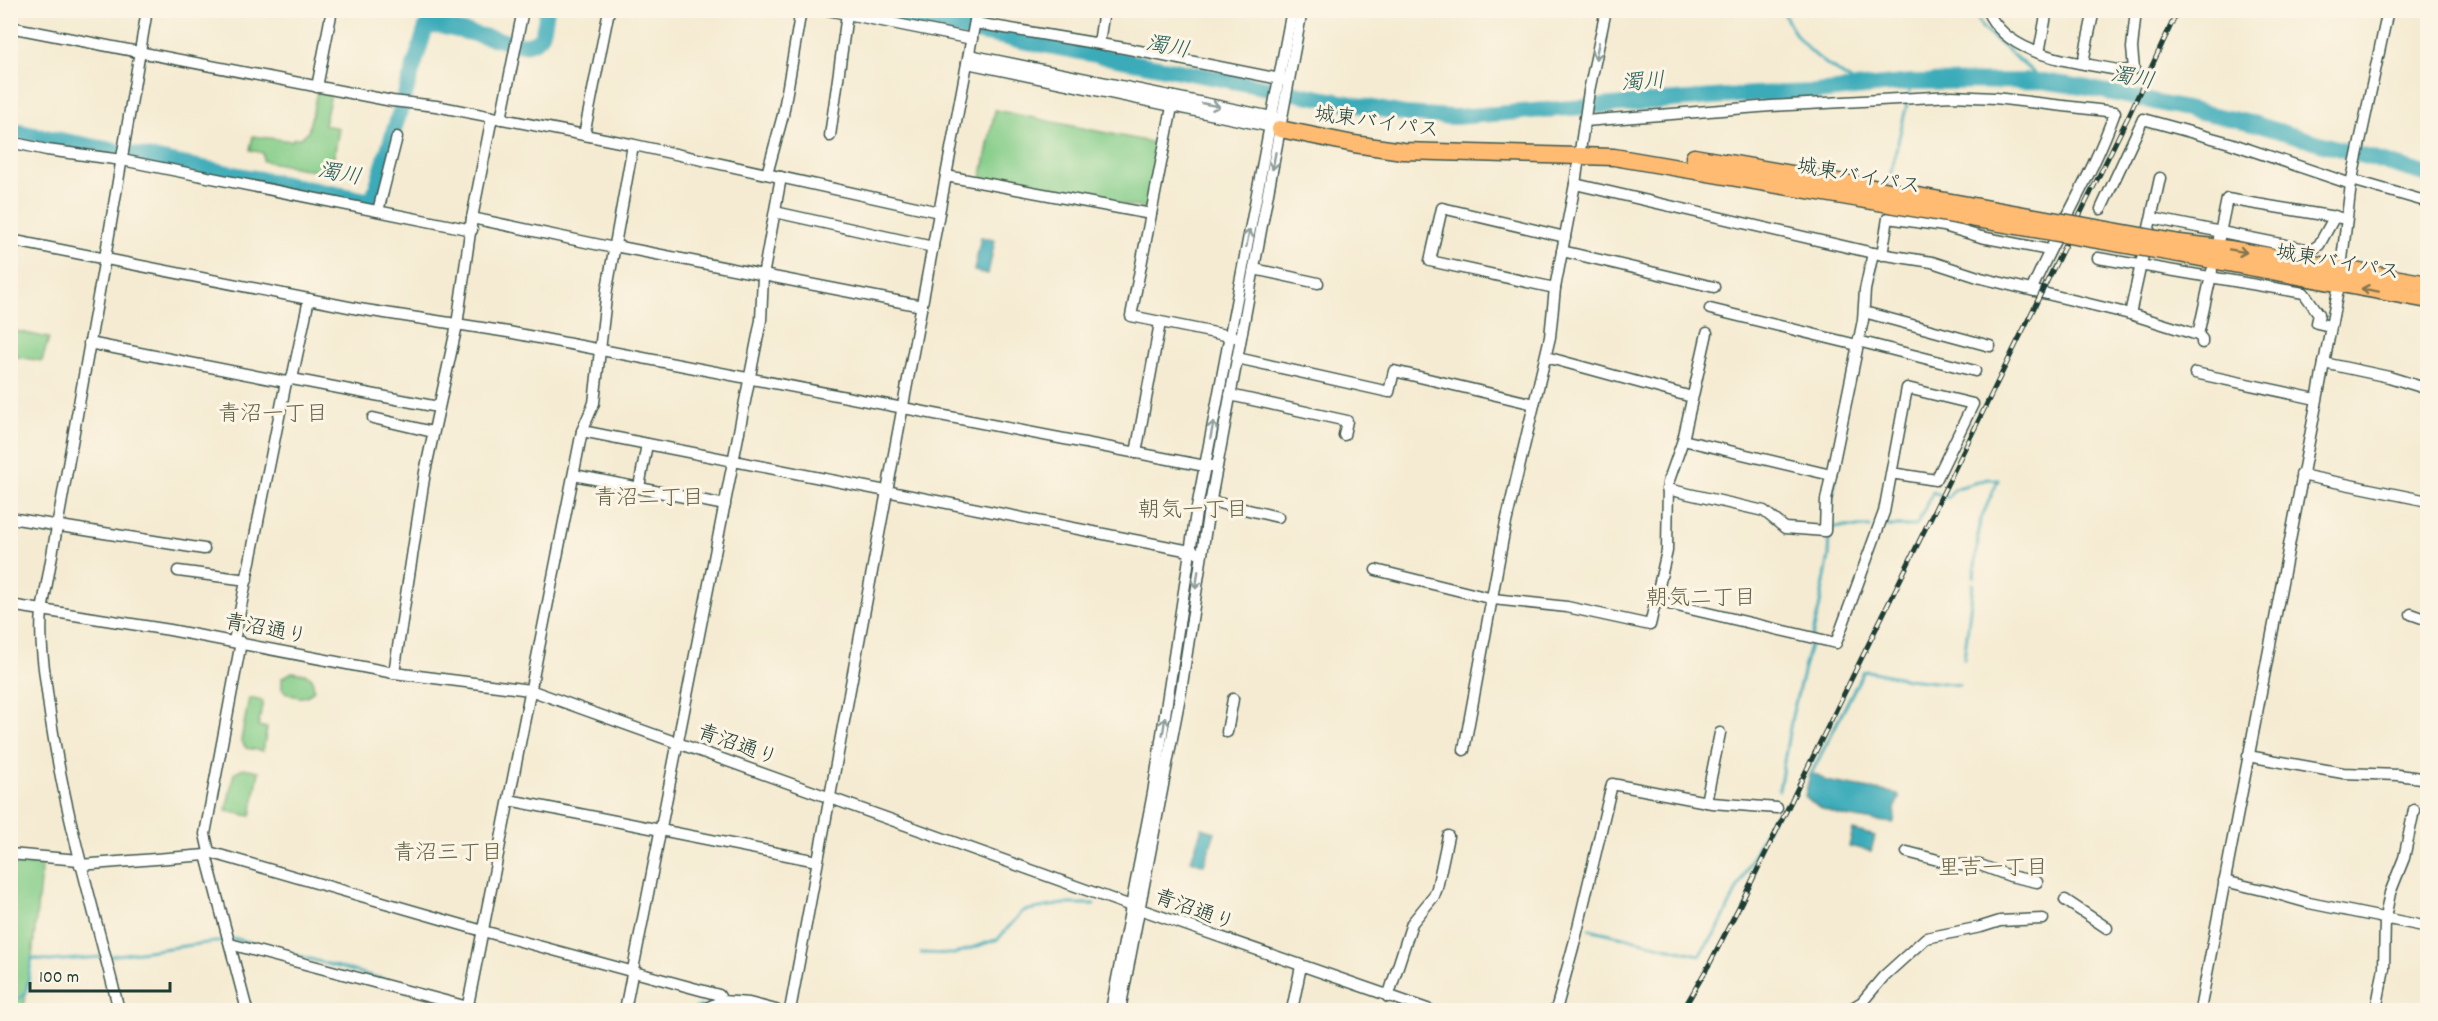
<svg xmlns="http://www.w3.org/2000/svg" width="2438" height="1021" viewBox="0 0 2438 1021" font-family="Dekko,'Klee One',sans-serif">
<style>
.green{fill:#84cd89;stroke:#52855e;stroke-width:1.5}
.water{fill:#3babb9;stroke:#2d7476;stroke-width:1.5}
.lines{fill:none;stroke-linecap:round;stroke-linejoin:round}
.stream{stroke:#3babb9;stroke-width:3}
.river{stroke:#3babb9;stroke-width:16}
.minor-casing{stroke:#3f574c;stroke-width:13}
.highway-casing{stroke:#3f574c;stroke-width:19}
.minor{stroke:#fff;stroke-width:10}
.highway{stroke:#febb71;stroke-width:16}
.rail-casing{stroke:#1f3d34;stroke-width:5}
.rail{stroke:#fcf5e5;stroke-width:3;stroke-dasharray:9;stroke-linecap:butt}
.highway-bridge-casing{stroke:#3f574c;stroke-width:19;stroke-linecap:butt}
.highway-bridge{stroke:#febb71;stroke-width:16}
.oneway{stroke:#8f9e9a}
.oneway2{stroke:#83764f}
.labels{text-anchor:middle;stroke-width:6;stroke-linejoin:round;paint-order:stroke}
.street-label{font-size:21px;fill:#1f3d34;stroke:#fcf5e5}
.water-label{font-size:22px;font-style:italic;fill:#275e5c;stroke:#fcf5e5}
.neighbourhood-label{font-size:22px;fill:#656649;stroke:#fcf5e5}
</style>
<rect width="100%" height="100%" fill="#fcf5e5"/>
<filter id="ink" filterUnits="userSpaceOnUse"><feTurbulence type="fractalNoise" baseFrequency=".0167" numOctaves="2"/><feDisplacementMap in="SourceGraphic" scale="12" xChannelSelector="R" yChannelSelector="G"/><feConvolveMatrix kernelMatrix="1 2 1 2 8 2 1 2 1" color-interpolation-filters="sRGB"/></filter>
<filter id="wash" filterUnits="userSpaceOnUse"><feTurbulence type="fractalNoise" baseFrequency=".008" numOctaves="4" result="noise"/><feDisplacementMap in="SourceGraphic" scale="24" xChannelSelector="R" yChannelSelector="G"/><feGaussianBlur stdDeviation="1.35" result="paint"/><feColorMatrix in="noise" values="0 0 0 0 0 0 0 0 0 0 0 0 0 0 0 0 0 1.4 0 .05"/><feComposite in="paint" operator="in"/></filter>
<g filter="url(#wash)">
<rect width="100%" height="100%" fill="#f5ebd2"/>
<g class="green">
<polygon points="317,92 331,94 324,125 339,128 331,174 263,161 263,153 250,150 253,136 292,141 294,138 300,138 308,132"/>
<polygon points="995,110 1160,144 1148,209 981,180"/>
<polygon points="11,330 49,338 42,361 12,356 11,358"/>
<path d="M292,672L306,674L312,678L314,689C307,701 291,698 282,689V678Z"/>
<polygon points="249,698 263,701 258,726 267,728 263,751 246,748 241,740"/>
<polygon points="243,768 259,771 251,816 226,811 234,773"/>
<polygon points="11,858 42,862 32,958 23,1010 11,1010"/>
</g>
<g class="water">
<polygon points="981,237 995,240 988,274 974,271"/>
<path d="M1810,774L1818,775L1826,781L1898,794L1900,798L1896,804L1894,822L1893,823C1864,819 1826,818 1805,796Z"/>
<polygon points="1202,828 1215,832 1204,865 1191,860"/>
<polygon points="1853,830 1875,836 1871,851 1849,846"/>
</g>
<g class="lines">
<g class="stream">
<path d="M1783,10C1796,47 1830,68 1861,86"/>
<polyline points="1974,10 1983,29 2043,81"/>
<polyline points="1888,185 1912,82"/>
<polyline points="1870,305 1876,265"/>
<polyline points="1886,526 1916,526 1933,492 1948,498 1954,489 1988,479 1998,480 1980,521 1974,577"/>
<polyline points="1830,527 1870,527"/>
<polyline points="1964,659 1973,584"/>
<polyline points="1811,774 1863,672 1868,671 1908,679 1960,685"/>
<polyline points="1779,790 1792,716 1819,609 1829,556 1831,503 1835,480"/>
<polyline points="2292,903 2311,909"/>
<polyline points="1589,929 1699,955 1717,931 1772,817"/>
<polyline points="921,953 954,954 998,939 1023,911 1063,904 1094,904"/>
<polyline points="109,956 237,939 386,980"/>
<polyline points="724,997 750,999"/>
<polyline points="10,1001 17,1000 26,993 32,958 49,961 102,957"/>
<polyline points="480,1006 497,1010"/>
<polyline points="692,1010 701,1006"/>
</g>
<g class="river">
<polyline points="860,10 1405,114 1454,117 1753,94 1817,92 1912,82 2043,81 2088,88 2252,123 2428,175"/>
<path d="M10,130L372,201L426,27L439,26L522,45C546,42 543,31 547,10"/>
</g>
</g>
</g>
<g filter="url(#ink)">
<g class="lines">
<defs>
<g id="minor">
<polyline points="827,10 972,39"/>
<path d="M1987,10C2008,59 2077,61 2122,71L2134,69L2132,48L2136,10"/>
<polyline points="2031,10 2046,13"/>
<polyline points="975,23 1124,48 1285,80"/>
<polyline points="10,27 392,101 436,106 630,144 939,212"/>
<polyline points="1099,43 1104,10"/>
<polyline points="2039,53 2047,10"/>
<polyline points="969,55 1277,118"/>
<polyline points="2083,62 2094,10"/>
<polyline points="967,63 1277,128"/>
<polyline points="317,87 332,10"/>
<polyline points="1174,97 1131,316 1235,337"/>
<polyline points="501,119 523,10"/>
<path d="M1585,121L1771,106L1952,96L1995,98L2115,112C2093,174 2058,229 2032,289"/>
<polyline points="584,135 609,10"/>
<polyline points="830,136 847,14"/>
<polyline points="10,142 47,150 122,160 472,230"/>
<polyline points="767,174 783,115 801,10"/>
<polyline points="946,176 1151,214"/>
<polyline points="2352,180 2428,202"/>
<polyline points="1575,184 1873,253 1932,262 1981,278 2130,314 2198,335 2202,339 2202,343"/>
<polyline points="2101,209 2143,119 2230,143 2351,184"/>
<polyline points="378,211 397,137"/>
<polyline points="775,212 933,247"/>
<polyline points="472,218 614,248"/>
<polyline points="2152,218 2311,250 2319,245 2335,216"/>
<polyline points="2219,238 2227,199 2341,218"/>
<polyline points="10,240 359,309 508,332 1205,466 1217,466"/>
<polyline points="615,246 922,306"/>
<polyline points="1562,251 1714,287"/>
<polyline points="1882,255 1888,218 1944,226 1981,237 2049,250"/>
<polyline points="2098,258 2304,293 2319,314 2317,323 2330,326"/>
<polyline points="1254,269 1318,283"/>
<polyline points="1555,288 1430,261 1442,208 1565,237"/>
<polyline points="1710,309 1857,345"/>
<polyline points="1864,312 1990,346"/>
<polyline points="2130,314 2160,178"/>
<polyline points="2198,335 2212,271"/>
<polyline points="1858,341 1975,371"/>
<polyline points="89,343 286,382 292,379 438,407"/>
<polyline points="1546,357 1692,397"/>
<polyline points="1237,358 1389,392 1394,371 1534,404"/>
<polyline points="2324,363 2389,377 2428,389"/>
<polyline points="2195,373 2316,399"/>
<polyline points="292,379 309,299"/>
<polyline points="1230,395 1347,421 1344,435"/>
<polyline points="373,418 433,432"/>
<polyline points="582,431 1195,552"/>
<polyline points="1683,440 1831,475"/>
<polyline points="1136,453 1160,323"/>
<polyline points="574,475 725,505"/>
<polyline points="2301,475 2428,501"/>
<polyline points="639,487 647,444"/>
<polyline points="1667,489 1764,511 1785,528 1825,531 1826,500 1863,320 1865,290 1873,253"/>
<polyline points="1210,501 1278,517"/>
<polyline points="10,518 204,549"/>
<polyline points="1376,570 1493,599 1567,607 1650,625 1667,551 1668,483 1683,440 1707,333"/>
<polyline points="178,571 247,580"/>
<polyline points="1656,601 1836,643 1884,512 1907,388 1973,404 1936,480 1891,473"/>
<polyline points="10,605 170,630 394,673 530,690 1131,906 1430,1010"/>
<polyline points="2411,614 2428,620"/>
<polyline points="234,641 286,382"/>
<polyline points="241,642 205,834 209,852 483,931 719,995 722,1001 749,1003 776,1010"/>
<polyline points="394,673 425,472 457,325 472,218 492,117"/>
<polyline points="1227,732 1233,699"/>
<polyline points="1464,750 1505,527 1550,337 1555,288 1575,184 1589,91 1606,10"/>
<polyline points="2248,756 2343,773 2398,775 2428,779"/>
<polyline points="509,800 817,861"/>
<polyline points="1706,802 1720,733"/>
<polyline points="209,852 206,855 247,1010"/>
<polyline points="1907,852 1957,865 1980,865 2010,876 2037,882"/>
<polyline points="10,854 79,860"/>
<polyline points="80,865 206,855"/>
<polyline points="2224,881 2267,891 2309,903 2428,927"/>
<polyline points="2065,900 2107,928"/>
<polyline points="230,944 479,1010"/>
<polyline points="1388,997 1412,923 1434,896 1437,888 1448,836"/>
<path d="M119,1010C94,909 63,810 49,707C45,674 39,644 42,611L105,258L147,10"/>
<polyline points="467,1010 582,431 594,403 607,289 633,145"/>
<polyline points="625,1010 761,320 763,276 781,177"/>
<polyline points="702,1010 722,1001"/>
<polyline points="790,1010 977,10"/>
<polyline points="1111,1010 1153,793 1196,513 1292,10"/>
<polyline points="1120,1010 1181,691 1208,515 1302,10"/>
<polyline points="1292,1010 1301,966"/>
<polyline points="1556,1010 1575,940 1612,784 1712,803 1777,808"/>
<polyline points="1849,1010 1862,1002 1884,976 1926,938 1981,927 2000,921 2043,919"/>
<polyline points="2200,1010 2339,285 2351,184 2388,10"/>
<polyline points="2376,1010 2384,968 2385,918 2390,893 2404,858 2414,810"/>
</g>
<g id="highway">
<polyline points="1280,129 1354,144 1403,151 1614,157 1866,200"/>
<polyline points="1694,157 1868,187"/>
<polyline points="2180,243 2229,249 2428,284"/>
<polyline points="2179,254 2428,300"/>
</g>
</defs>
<use href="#minor" class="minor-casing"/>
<use href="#highway" class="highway-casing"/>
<use href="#minor" class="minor"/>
<use href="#highway" class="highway"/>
<defs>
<polyline id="rail" points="1683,1010 1710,963 1741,903 2128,117 2178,10"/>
</defs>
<use href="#rail" class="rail-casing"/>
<use href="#rail" class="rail"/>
<defs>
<g id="highway-bridge">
<polyline points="1868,187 2180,243"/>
<polyline points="1866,200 2179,254"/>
</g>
</defs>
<use href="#highway-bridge" class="highway-bridge-casing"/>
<use href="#highway-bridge" class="highway-bridge"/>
</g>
<defs><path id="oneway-shaft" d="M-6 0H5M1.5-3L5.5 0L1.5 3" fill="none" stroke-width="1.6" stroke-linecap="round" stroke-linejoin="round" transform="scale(1.5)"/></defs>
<g class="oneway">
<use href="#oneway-shaft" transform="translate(1597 51) rotate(102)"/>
<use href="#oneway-shaft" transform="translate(1211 105) rotate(11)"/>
<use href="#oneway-shaft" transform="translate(1274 161) rotate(100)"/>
<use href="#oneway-shaft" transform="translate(1248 238) rotate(-79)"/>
<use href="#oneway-shaft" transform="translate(1212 430) rotate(-79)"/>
<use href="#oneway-shaft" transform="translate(1197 580) rotate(98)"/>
<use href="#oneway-shaft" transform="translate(1164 726) rotate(-81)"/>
</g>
<g class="oneway2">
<use href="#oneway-shaft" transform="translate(2238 251) rotate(10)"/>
<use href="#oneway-shaft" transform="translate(2370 290) rotate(-170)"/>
</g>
</g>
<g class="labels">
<g class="street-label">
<text transform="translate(1377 121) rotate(8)" y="7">城東バイパス</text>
<text transform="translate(1859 175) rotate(10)" y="7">城東バイパス</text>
<text transform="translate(2338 261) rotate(10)" y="7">城東バイパス</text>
<text transform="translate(266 628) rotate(11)" y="7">青沼通り</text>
<text transform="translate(738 744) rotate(20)" y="7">青沼通り</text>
<text transform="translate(1195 909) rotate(20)" y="7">青沼通り</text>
</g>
<g class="water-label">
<text transform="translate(1168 45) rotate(11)" y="8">濁川</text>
<text transform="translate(2133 76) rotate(11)" y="8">濁川</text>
<text transform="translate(1643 80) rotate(-4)" y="8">濁川</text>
<text transform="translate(340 172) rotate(11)" y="8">濁川</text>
</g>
<g class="neighbourhood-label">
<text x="273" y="420">青沼一丁目</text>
<text x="649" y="504">青沼二丁目</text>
<text x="1193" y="516">朝気一丁目</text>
<text x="1701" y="604">朝気二丁目</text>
<text x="448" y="859">青沼三丁目</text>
<text x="1993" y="874">里吉一丁目</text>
</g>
</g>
<rect width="2438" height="1021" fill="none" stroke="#fcf5e5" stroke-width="36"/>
<path d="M30 982v9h140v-9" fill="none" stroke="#1f3d34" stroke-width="3"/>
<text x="39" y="982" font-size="18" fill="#1f3d34" stroke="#fcf5e5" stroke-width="4.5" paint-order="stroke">100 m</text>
</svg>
